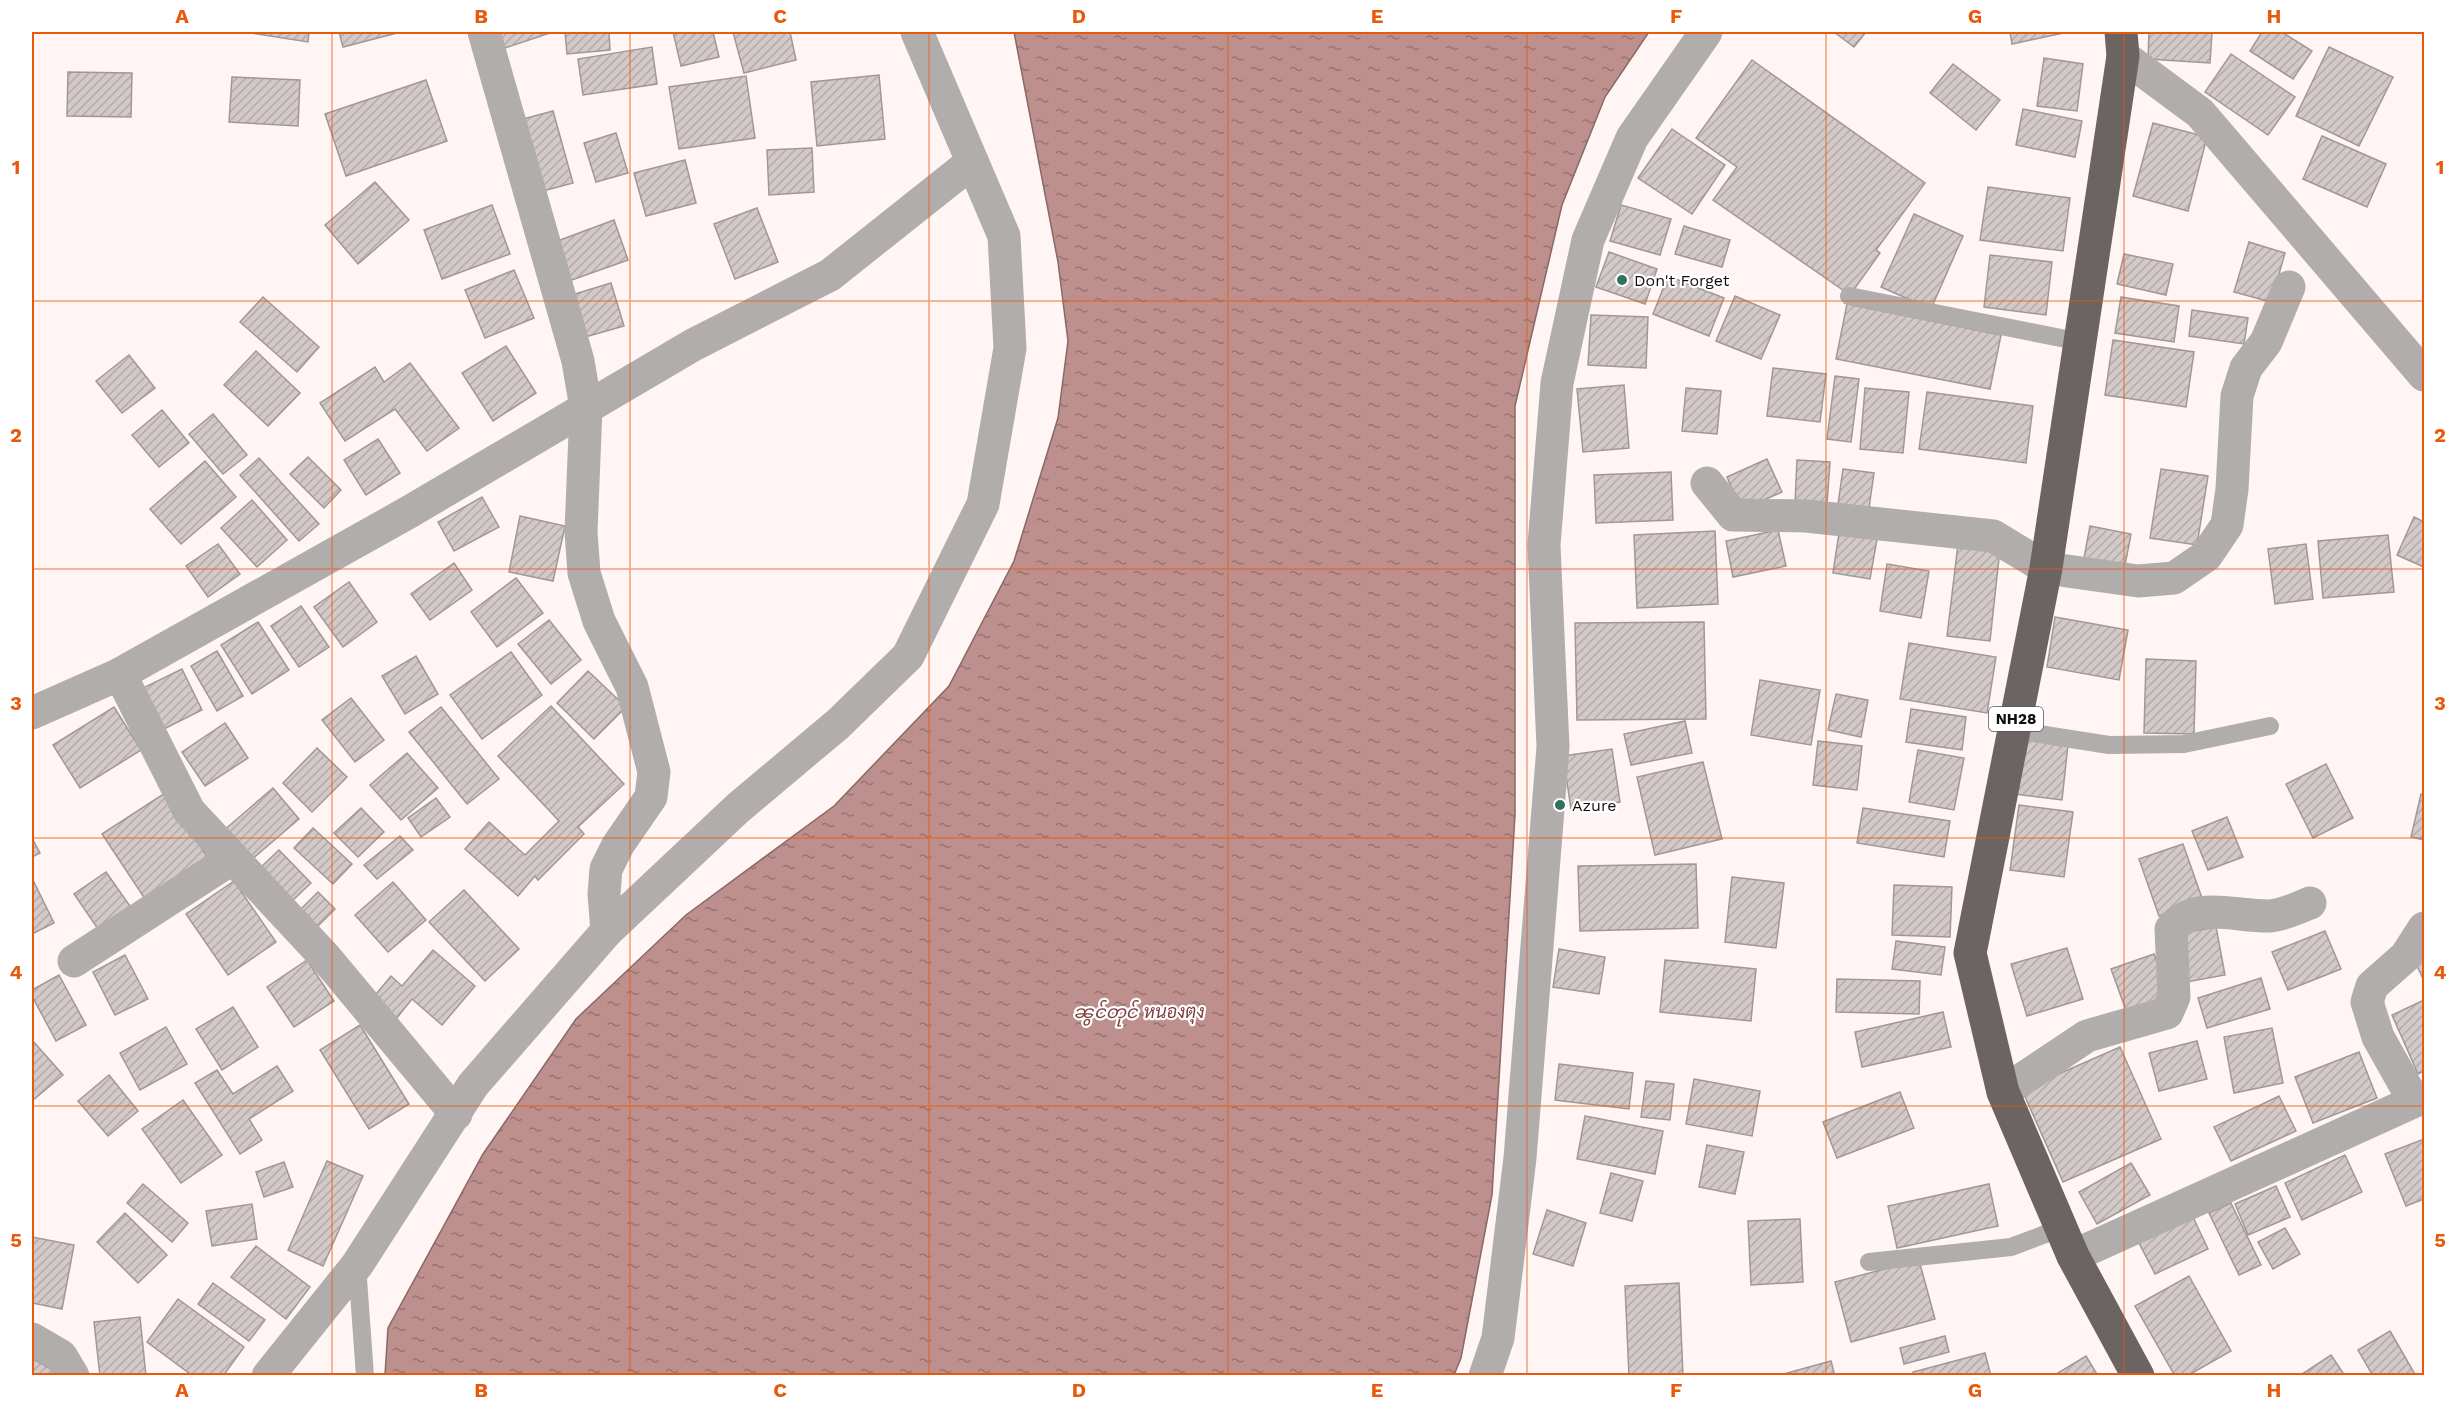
<svg xmlns="http://www.w3.org/2000/svg" width="2456" height="1407" viewBox="0 0 2456 1407" font-family="'Work Sans','Noto Sans Myanmar',Sarabun,sans-serif">
<style>
.water{fill:url(#water-ripples);stroke:#896867;stroke-width:1.5}
.building{fill:url(#building-hatch);stroke:#a09897;stroke-width:1.5}
.lines{fill:none;stroke-linecap:round;stroke-linejoin:round}
.service{stroke:#b1adac;stroke-width:18}
.minor{stroke:#b1adac;stroke-width:33}
.trunk{stroke:#6c6463;stroke-width:33}
.grid{fill:none;stroke:#e8590c;stroke-width:1.5;stroke-opacity:0.55}
.poi-dot{fill:#32715f;stroke:#fff;stroke-width:2}
.labels{text-anchor:middle;stroke-width:4.5;stroke-linejoin:round;paint-order:stroke}
.shield{fill:#fff;stroke:#585656;stroke-width:1.5}
.shield-label{font-size:15px;font-weight:bold;fill:#110e0e}
.poi-label{font-size:16px;fill:#110e0e;stroke:#fff;text-anchor:start}
.water-label{font-size:18px;font-style:italic;fill:#7c3e3e;stroke:#fff}
.neatline{fill:none;stroke:#e8590c;stroke-width:2}
.grid-label{font-size:20px;text-anchor:middle;font-weight:bold;fill:#e8590c}
</style>
<defs>
<pattern id="water-ripples" width="26" height="14" patternUnits="userSpaceOnUse" patternTransform="scale(1.5)"><rect width="26" height="14" fill="#bd8f8d"/><path d="M2 4q2-2 4 0t4 0M15 11q2-2 4 0t4 0" fill="none" stroke="#987372"/></pattern>
<pattern id="building-hatch" width="6" height="6" patternUnits="userSpaceOnUse" patternTransform="scale(1.5)"><rect width="6" height="6" fill="#d2c9c8"/><path d="M-1 1l2-2M0 6l6-6M5 7l2-2" fill="none" stroke="#b3abab"/></pattern>
</defs>
<rect width="100%" height="100%" fill="#fff5f5"/>
<polygon class="water" points="1014,32 1649,32 1605,97 1562,205 1515,406 1515,815 1492,1195 1461,1358 1454,1375 385,1375 388,1328 483,1154 576,1019 686,915 834,806 949,686 1014,561 1058,418 1068,341 1058,262"/>
<g class="building">
<polygon points="245,32 309,32 308,42"/>
<polygon points="339,32 401,32 343,47"/>
<polygon points="499,32 553,32 505,48"/>
<polygon points="565,32 609,32 610,50 567,54"/>
<polygon points="673,32 713,32 719,57 681,66"/>
<polygon points="733,32 790,32 796,60 744,73"/>
<polygon points="1834,32 1866,32 1854,47"/>
<polygon points="2010,32 2068,32 2012,44"/>
<polygon points="2149,32 2212,32 2210,63 2148,59"/>
<polygon points="2262,32 2282,32 2312,51 2293,79 2250,51"/>
<polygon points="652,47 657,84 583,95 578,59"/>
<polygon points="2329,47 2393,77 2359,146 2296,116"/>
<polygon points="2231,54 2295,97 2268,135 2205,92"/>
<polygon points="2044,58 2083,64 2077,111 2037,106"/>
<polygon points="1752,60 1925,183 1876,250 1880,253 1850,295 1713,200 1737,167 1696,138"/>
<polygon points="1953,64 2000,100 1976,130 1930,93"/>
<polygon points="68,72 132,73 131,117 67,116"/>
<polygon points="879,75 885,139 817,146 811,82"/>
<polygon points="746,76 755,138 679,149 669,87"/>
<polygon points="232,77 300,80 298,126 229,122"/>
<polygon points="426,80 447,141 346,176 325,114"/>
<polygon points="2023,109 2082,121 2075,157 2016,145"/>
<polygon points="553,111 573,183 543,191 523,119"/>
<polygon points="2153,123 2207,137 2188,211 2133,196"/>
<polygon points="1672,129 1725,165 1692,214 1638,178"/>
<polygon points="616,133 628,173 596,182 584,143"/>
<polygon points="2322,136 2386,164 2367,207 2303,179"/>
<polygon points="812,148 814,192 769,195 767,150"/>
<polygon points="685,160 696,203 646,216 634,173"/>
<polygon points="375,182 409,220 358,264 325,225"/>
<polygon points="1988,187 2070,198 2063,251 1980,240"/>
<polygon points="492,205 510,254 442,279 424,230"/>
<polygon points="1621,205 1671,219 1660,255 1610,241"/>
<polygon points="757,208 778,262 735,279 714,224"/>
<polygon points="1914,214 1963,236 1931,309 1881,287"/>
<polygon points="614,220 628,260 566,282 552,243"/>
<polygon points="1684,226 1730,240 1722,267 1675,254"/>
<polygon points="2249,242 2285,253 2271,302 2234,292"/>
<polygon points="1609,252 1657,269 1645,304 1596,287"/>
<polygon points="2124,254 2173,264 2166,295 2117,284"/>
<polygon points="1990,255 2052,262 2046,315 1984,307"/>
<polygon points="514,270 534,318 485,338 465,290"/>
<polygon points="1668,276 1724,298 1709,336 1653,314"/>
<polygon points="611,283 624,326 578,339 565,297"/>
<polygon points="1735,296 1780,315 1761,359 1716,341"/>
<polygon points="263,297 319,347 297,372 240,322"/>
<polygon points="2121,297 2179,306 2174,342 2115,333"/>
<polygon points="1847,304 2001,335 1990,389 1836,359"/>
<polygon points="2192,310 2248,318 2244,344 2189,336"/>
<polygon points="1591,315 1648,317 1646,368 1588,365"/>
<polygon points="2113,340 2194,352 2186,407 2105,395"/>
<polygon points="506,346 536,393 493,421 462,373"/>
<polygon points="256,351 300,393 268,426 224,385"/>
<polygon points="129,355 155,388 122,413 96,381"/>
<polygon points="410,363 459,428 427,451 395,409 345,441 320,403 375,367 384,382"/>
<polygon points="1773,368 1826,374 1820,422 1767,416"/>
<polygon points="1835,376 1859,379 1851,442 1827,439"/>
<polygon points="1624,385 1629,448 1583,452 1577,389"/>
<polygon points="1686,388 1721,391 1717,434 1682,431"/>
<polygon points="1865,388 1909,392 1903,453 1860,449"/>
<polygon points="1927,392 2033,406 2026,463 1919,449"/>
<polygon points="162,410 189,443 159,467 132,435"/>
<polygon points="213,414 247,455 223,474 189,434"/>
<polygon points="378,439 400,473 366,495 344,460"/>
<polygon points="308,457 341,490 324,508 290,474"/>
<polygon points="259,458 319,524 299,541 240,475"/>
<polygon points="1767,459 1782,492 1741,510 1727,477"/>
<polygon points="1797,460 1830,462 1827,505 1795,503"/>
<polygon points="205,461 236,497 181,544 150,509"/>
<polygon points="1843,469 1874,473 1869,508 1838,504"/>
<polygon points="2161,469 2208,476 2197,545 2150,538"/>
<polygon points="1671,472 1673,520 1596,523 1594,475"/>
<polygon points="482,497 499,527 454,551 438,522"/>
<polygon points="252,500 287,540 257,567 221,528"/>
<polygon points="520,516 565,526 553,581 509,572"/>
<polygon points="2414,517 2424,522 2424,567 2397,555"/>
<polygon points="2090,526 2131,534 2123,576 2082,569"/>
<polygon points="1778,530 1786,566 1733,577 1726,541"/>
<polygon points="1715,531 1718,604 1637,608 1634,535"/>
<polygon points="1839,533 1877,539 1870,579 1833,573"/>
<polygon points="2388,535 2394,592 2323,598 2318,541"/>
<polygon points="218,544 240,574 208,597 186,566"/>
<polygon points="1958,544 2000,549 1990,641 1947,636"/>
<polygon points="2306,544 2313,599 2275,604 2268,549"/>
<polygon points="454,563 472,590 430,620 411,594"/>
<polygon points="1887,564 1929,571 1921,618 1880,611"/>
<polygon points="516,578 543,613 497,647 471,612"/>
<polygon points="349,582 377,622 343,647 314,607"/>
<polygon points="301,606 329,647 299,667 271,626"/>
<polygon points="2055,617 2128,630 2119,680 2047,667"/>
<polygon points="549,620 581,660 551,684 518,644"/>
<polygon points="258,622 289,670 252,694 221,645"/>
<polygon points="1704,622 1706,719 1577,720 1575,623"/>
<polygon points="1909,643 1996,657 1987,713 1900,699"/>
<polygon points="217,651 243,696 217,711 191,666"/>
<polygon points="511,652 542,695 482,739 450,695"/>
<polygon points="416,656 438,694 405,714 382,676"/>
<polygon points="2146,659 2196,661 2194,734 2144,733"/>
<polygon points="182,669 202,710 162,730 141,689"/>
<polygon points="588,671 626,707 594,739 557,703"/>
<polygon points="1760,680 1820,690 1811,745 1751,735"/>
<polygon points="1836,694 1868,700 1861,737 1828,730"/>
<polygon points="351,698 384,740 355,762 322,720"/>
<polygon points="551,706 624,784 578,827 584,834 538,880 535,876 518,896 465,849 489,822 525,855 559,821 498,756"/>
<polygon points="114,707 141,750 80,788 53,745"/>
<polygon points="441,707 499,779 467,804 409,732"/>
<polygon points="1911,709 1966,717 1962,750 1906,742"/>
<polygon points="1685,721 1692,753 1631,765 1624,734"/>
<polygon points="225,723 248,758 205,786 182,752"/>
<polygon points="2022,740 2068,745 2062,800 2015,794"/>
<polygon points="1818,741 1862,746 1857,790 1813,785"/>
<polygon points="317,748 347,777 312,812 283,783"/>
<polygon points="1612,749 1620,802 1571,809 1563,756"/>
<polygon points="1918,750 1964,758 1954,810 1909,802"/>
<polygon points="407,753 438,788 401,820 370,785"/>
<polygon points="1703,762 1722,839 1655,855 1637,777"/>
<polygon points="2326,764 2353,818 2313,838 2286,784"/>
<polygon points="273,788 299,819 250,861 223,831"/>
<polygon points="165,793 208,858 145,899 102,834"/>
<polygon points="2421,794 2424,795 2424,840 2411,837"/>
<polygon points="436,798 450,817 421,837 408,818"/>
<polygon points="2019,805 2073,812 2064,877 2010,870"/>
<polygon points="361,808 384,832 358,857 334,833"/>
<polygon points="1863,808 1950,821 1944,857 1857,843"/>
<polygon points="2227,817 2243,857 2208,870 2192,831"/>
<polygon points="313,828 352,864 333,884 294,848"/>
<polygon points="400,836 413,850 377,879 364,865"/>
<polygon points="32,838 40,853 32,857"/>
<polygon points="2183,844 2203,901 2159,916 2139,859"/>
<polygon points="279,850 311,883 291,902 259,869"/>
<polygon points="1696,864 1698,928 1580,931 1578,866"/>
<polygon points="106,872 130,906 98,929 74,894"/>
<polygon points="1732,877 1784,883 1776,948 1725,942"/>
<polygon points="32,878 54,923 32,934"/>
<polygon points="234,881 276,942 228,975 186,914"/>
<polygon points="393,882 426,920 388,952 355,915"/>
<polygon points="1894,885 1952,887 1950,937 1892,935"/>
<polygon points="464,890 519,949 485,981 429,922"/>
<polygon points="318,892 335,909 316,928 299,911"/>
<polygon points="2216,927 2225,975 2187,982 2178,934"/>
<polygon points="2325,931 2341,969 2288,990 2272,952"/>
<polygon points="1896,941 1945,947 1941,975 1892,969"/>
<polygon points="2067,948 2083,999 2027,1016 2011,964"/>
<polygon points="1559,949 1605,957 1599,994 1553,987"/>
<polygon points="2424,949 2424,981 2412,955"/>
<polygon points="433,950 475,986 442,1025 412,999 396,1019 372,999 391,976 402,986"/>
<polygon points="2154,954 2170,998 2127,1013 2111,969"/>
<polygon points="125,955 148,999 115,1015 93,972"/>
<polygon points="307,960 334,1001 294,1027 267,987"/>
<polygon points="1665,960 1756,969 1751,1021 1660,1012"/>
<polygon points="59,975 86,1025 56,1041 32,996 32,990"/>
<polygon points="2261,978 2270,1009 2207,1028 2198,998"/>
<polygon points="1837,979 1920,981 1919,1014 1836,1012"/>
<polygon points="2424,1000 2424,1071 2418,1074 2392,1015"/>
<polygon points="233,1007 258,1047 222,1070 196,1029"/>
<polygon points="1943,1012 1951,1047 1862,1067 1855,1032"/>
<polygon points="360,1025 409,1104 369,1129 320,1050"/>
<polygon points="166,1027 187,1064 140,1090 120,1053"/>
<polygon points="2272,1028 2283,1083 2234,1093 2224,1037"/>
<polygon points="32,1040 63,1075 32,1101"/>
<polygon points="2197,1041 2207,1079 2159,1091 2149,1053"/>
<polygon points="2120,1047 2161,1139 2063,1182 2022,1090"/>
<polygon points="2359,1052 2377,1098 2313,1123 2295,1077"/>
<polygon points="1559,1064 1633,1073 1629,1109 1555,1100"/>
<polygon points="277,1066 293,1091 249,1119 262,1140 240,1154 195,1083 217,1070 233,1094"/>
<polygon points="109,1075 138,1111 108,1136 78,1101"/>
<polygon points="1694,1079 1760,1091 1752,1136 1686,1124"/>
<polygon points="1646,1081 1674,1084 1670,1120 1641,1117"/>
<polygon points="1900,1092 1914,1128 1837,1158 1823,1122"/>
<polygon points="2279,1096 2296,1131 2231,1161 2214,1127"/>
<polygon points="183,1100 222,1155 181,1183 142,1129"/>
<polygon points="1585,1116 1663,1131 1655,1174 1577,1159"/>
<polygon points="2424,1139 2424,1199 2406,1206 2385,1154"/>
<polygon points="1707,1145 1744,1152 1735,1194 1699,1187"/>
<polygon points="2345,1155 2362,1192 2302,1220 2285,1183"/>
<polygon points="327,1161 363,1176 323,1266 288,1250"/>
<polygon points="284,1162 293,1187 264,1197 256,1172"/>
<polygon points="2131,1163 2150,1195 2097,1224 2079,1192"/>
<polygon points="1611,1173 1643,1181 1632,1221 1600,1213"/>
<polygon points="143,1184 188,1223 172,1242 127,1203"/>
<polygon points="1989,1184 1998,1226 1897,1248 1888,1206"/>
<polygon points="2276,1186 2290,1217 2248,1235 2235,1204"/>
<polygon points="2231,1203 2261,1265 2239,1275 2209,1213"/>
<polygon points="252,1204 257,1239 212,1246 206,1211"/>
<polygon points="1547,1210 1586,1223 1573,1266 1533,1254"/>
<polygon points="125,1213 167,1255 138,1283 97,1242"/>
<polygon points="2192,1215 2208,1249 2155,1274 2138,1241"/>
<polygon points="1800,1219 1803,1282 1751,1285 1748,1221"/>
<polygon points="2285,1228 2300,1254 2273,1269 2258,1242"/>
<polygon points="32,1237 74,1245 62,1309 32,1303"/>
<polygon points="256,1246 310,1287 286,1319 231,1277"/>
<polygon points="1919,1260 1935,1319 1851,1342 1835,1282"/>
<polygon points="2189,1276 2231,1351 2187,1376 2175,1376 2135,1306"/>
<polygon points="213,1283 265,1320 249,1341 198,1304"/>
<polygon points="1679,1283 1683,1376 1629,1376 1625,1286"/>
<polygon points="178,1299 244,1347 223,1376 193,1376 147,1342"/>
<polygon points="140,1317 146,1376 100,1376 94,1322"/>
<polygon points="2390,1331 2416,1376 2373,1376 2358,1350"/>
<polygon points="1945,1336 1949,1352 1904,1364 1900,1348"/>
<polygon points="1985,1353 1991,1376 1914,1376 1913,1372"/>
<polygon points="2331,1355 2345,1376 2299,1376"/>
<polygon points="2086,1356 2098,1376 2053,1376"/>
<polygon points="32,1358 61,1375 61,1376 32,1376"/>
<polygon points="1831,1361 1835,1376 1776,1376"/>
</g>
<g class="lines">
<g class="service">
<polyline points="1849,296 2081,342"/>
<polyline points="2014,730 2109,745 2184,744 2270,726"/>
<polyline points="1869,1262 2011,1247 2061,1228"/>
<polyline points="357,1265 365,1376"/>
</g>
<g class="minor">
<polyline points="484,32 578,361 586,408 581,532 584,573 599,621 632,687 654,772 651,797 618,845 606,869 604,894 607,931"/>
<polyline points="2123,56 2200,113 2424,375"/>
<polyline points="1707,483 1733,515 1806,516 1993,536 2046,568 2138,581 2174,578 2206,556 2227,525 2232,489 2237,396 2246,368 2266,342 2289,287"/>
<polyline points="120,674 189,811 326,958 456,1114"/>
<polyline points="32,713 120,674 409,512 693,345 830,275 971,163"/>
<polyline points="74,961 233,858"/>
<path d="M2003,1092L2087,1036L2167,1013L2174,997L2171,929C2195,900 2236,917 2270,916C2283,915 2298,908 2310,903"/>
<polyline points="2414,1101 2378,1037 2367,1002 2372,986 2406,956 2424,928"/>
<polyline points="2073,1256 2424,1097"/>
<polyline points="32,1339 61,1356 73,1376"/>
<polyline points="268,1376 357,1265 473,1085 607,931 738,808 838,724 908,656 983,504 1010,348 1004,236 917,32"/>
<polyline points="1485,1376 1498,1338 1520,1158 1553,747 1544,545 1557,383 1588,240 1632,138 1706,32"/>
</g>
<polyline class="trunk" points="2121,32 2123,56 2046,568 1970,953 2003,1092 2073,1256 2138,1376"/>
</g>
<path class="grid" d="M332,32V1376M630,32V1376M929,32V1376M1228,32V1376M1527,32V1376M1826,32V1376M2124,32V1376M32,301H2424M32,569H2424M32,838H2424M32,1106H2424"/>
<g class="poi-dot">
<circle cx="1622" cy="280" r="6"/>
<circle cx="1560" cy="805" r="6"/>
</g>
<g class="labels">
<rect class="shield" x="1989" y="707" width="54" height="24" rx="4.5"/>
<g class="shield-label">
<text x="2016" y="724">NH28</text>
</g>
<g class="poi-label">
<text x="1634" y="286">Don't Forget</text>
<text x="1572" y="811">Azure</text>
</g>
<g class="water-label">
<text x="1139" y="1018">ၼွင်တုင် หนองตุง</text>
</g>
</g>
<rect width="2456" height="1407" fill="none" stroke="#ffffff" stroke-width="66"/>
<rect x="33" y="33" width="2390" height="1341" class="neatline"/>
<g class="grid-label">
<text x="182" y="23">A</text>
<text x="481" y="23">B</text>
<text x="780" y="23">C</text>
<text x="1079" y="23">D</text>
<text x="1377" y="23">E</text>
<text x="1676" y="23">F</text>
<text x="1975" y="23">G</text>
<text x="2274" y="23">H</text>
<text x="16" y="174">1</text>
<text x="2440" y="174">1</text>
<text x="16" y="442">2</text>
<text x="2440" y="442">2</text>
<text x="16" y="710">3</text>
<text x="2440" y="710">3</text>
<text x="16" y="979">4</text>
<text x="2440" y="979">4</text>
<text x="16" y="1247">5</text>
<text x="2440" y="1247">5</text>
<text x="182" y="1397">A</text>
<text x="481" y="1397">B</text>
<text x="780" y="1397">C</text>
<text x="1079" y="1397">D</text>
<text x="1377" y="1397">E</text>
<text x="1676" y="1397">F</text>
<text x="1975" y="1397">G</text>
<text x="2274" y="1397">H</text>
</g>
</svg>
